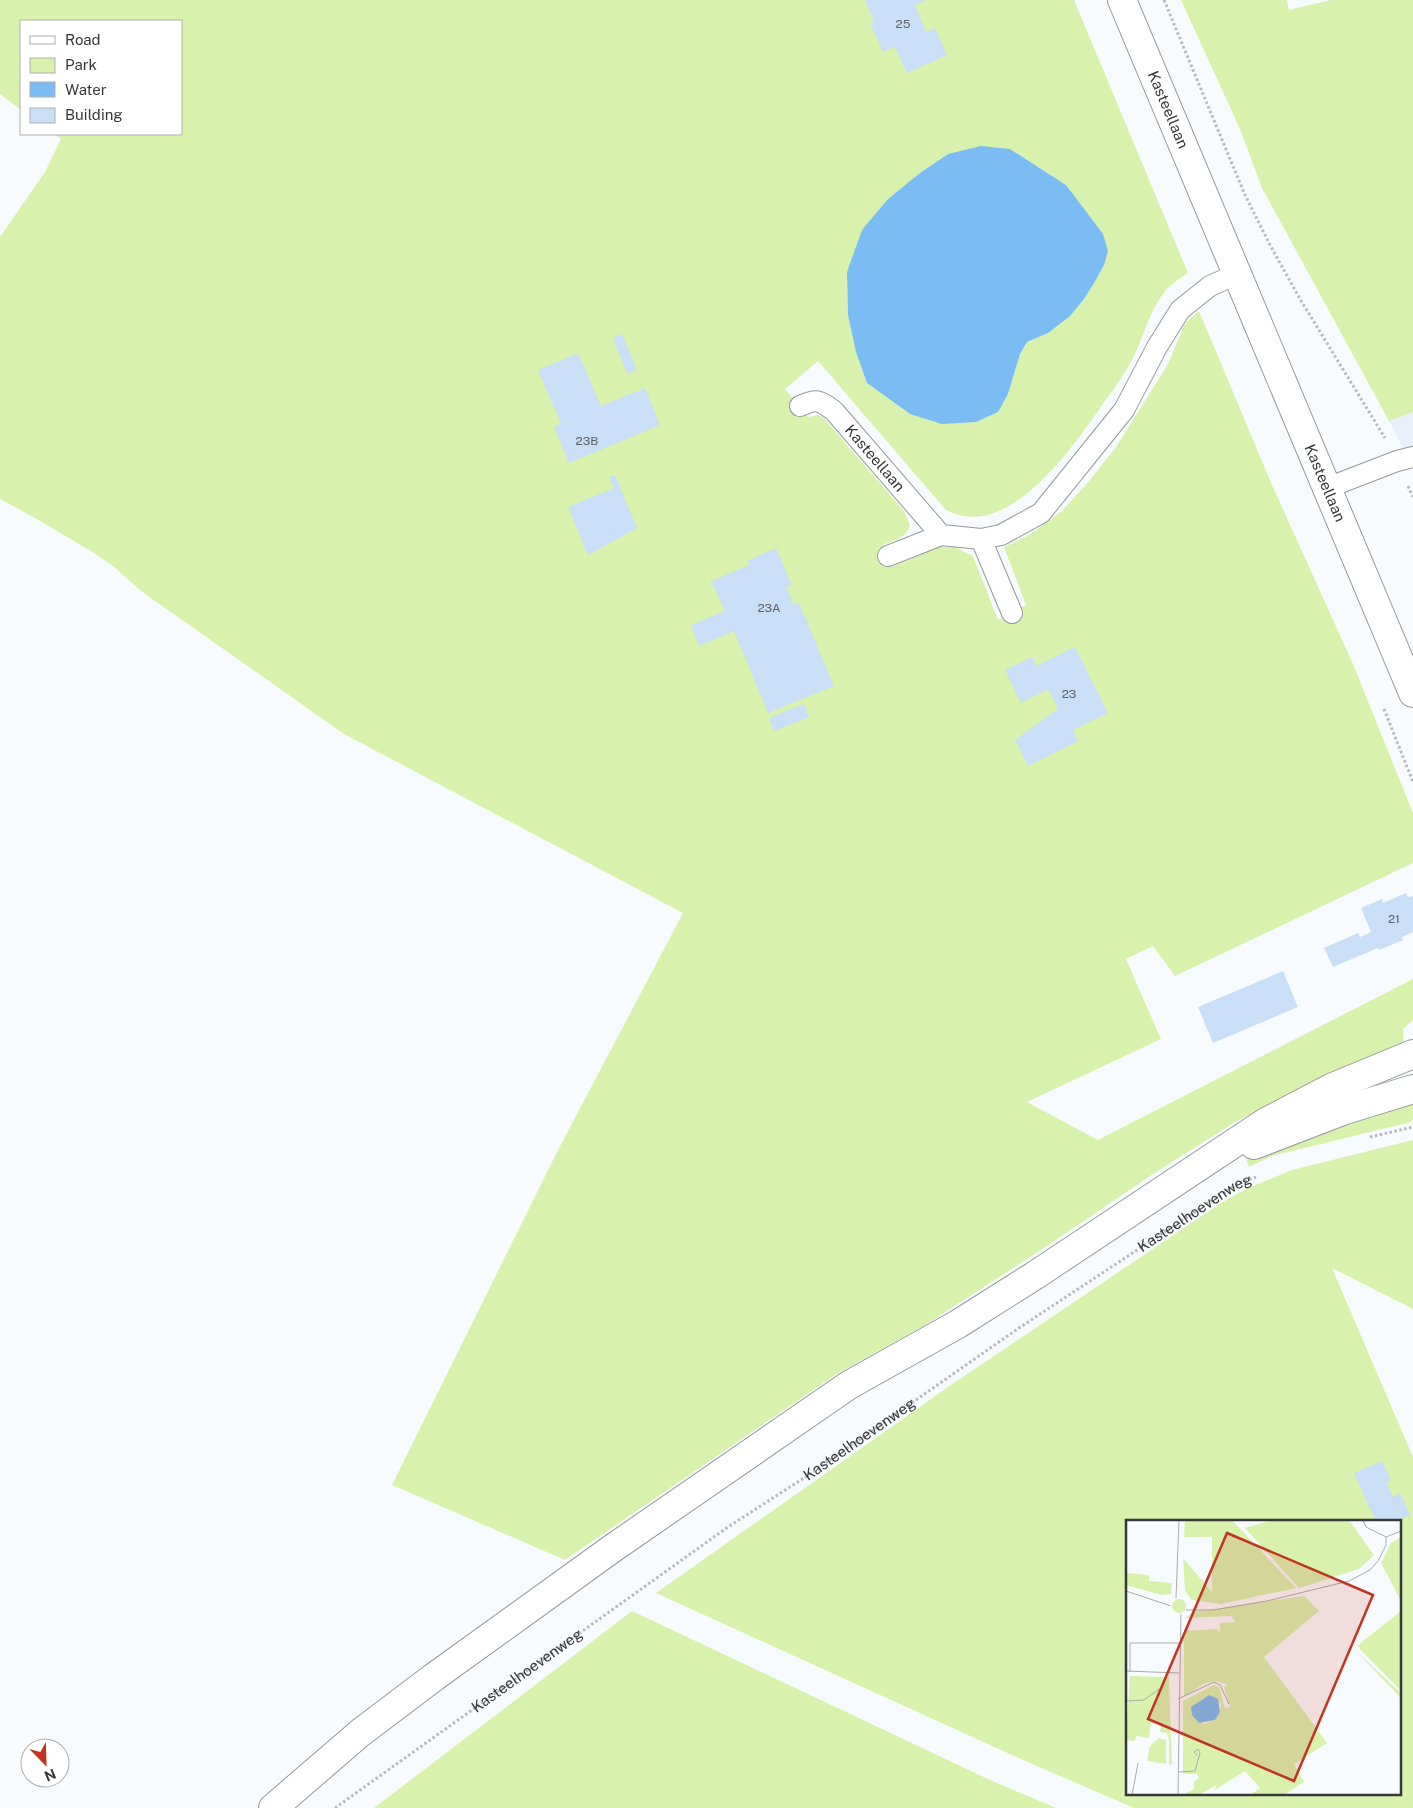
<svg xmlns="http://www.w3.org/2000/svg" width="1413" height="1808" viewBox="0 0 1413 1808" font-family="'Public Sans',sans-serif">
<style>
.built{fill:#e9f0f9}
.green{fill:#d8f1ad;fill-rule:evenodd}
.water{fill:#7abcf3}
.building{fill:#c9def7}
.lines{fill:none;stroke-linecap:round;stroke-linejoin:round}
.service-casing{stroke:#96989b;stroke-width:22}
.minor-casing{stroke:#96989b;stroke-width:30}
.tertiary-casing{stroke:#96989b;stroke-width:30}
.path{stroke:#b7b9bb;stroke-width:3;stroke-dasharray:2.5 2.5;stroke-linecap:butt}
.service{stroke:#fff;stroke-width:20}
.minor{stroke:#fff;stroke-width:28}
.tertiary{stroke:#fff;stroke-width:28}
.labels{text-anchor:middle;stroke-width:4.5;stroke-linejoin:round;paint-order:stroke}
.number-label{font-size:12px;fill:#5b6168}
.street-label{font-size:15px;fill:#363738;stroke:#fff}
.inset-road{fill:none;stroke:#aaadae;stroke-width:1}
.view{fill:#c03422;fill-opacity:0.15;stroke:#c03422;stroke-width:2.5}
.inset-edge{fill:none;stroke:#363738;stroke-width:2.5}
</style>
<rect width="100%" height="100%" fill="#f8fbfd"/>
<polygon class="built" points="1413,412 1413,468 1389,421"/>
<g class="green">
<path d="M0,0H1074L1188,273C1182,277 1175,281 1170,286C1149,307 1145,335 1132,360C1125,373 1116,386 1107,398C1080,437 1040,496 994,513C978,519 961,518 946,510L818,361L785,389L808,417L817,415L823,417L904,511L910,525C906,538 895,540 883,545L892,567L939,547H955L973,556L998,620L1026,605L1004,547L1029,535L1062,511L1090,480L1116,447L1168,364L1185,323L1199,311L1272,485L1353,664L1413,813V863L1175,976L1153,946L1126,959L1161,1039L1027,1102L1098,1140L1413,979V1020L1403,1029L1404,1046L1342,1069L1235,1122L1153,1174L1044,1248L925,1325L835,1375L565,1560L392,1485L557,1152L683,913L344,734L141,591L113,566L91,551L35,518L0,499V237L45,172L61,139L54,134H181V21H21V110L0,94ZM1010,149L1066,185L1104,265L1084,299L1048,333L1027,342L1020,354L1008,394L910,414L867,383L856,351L848,315L847,272L888,199L920,173L948,154Z"/>
<polygon points="1181,0 1287,0 1289,10 1331,0 1413,0 1413,412 1389,421 1262,188 1240,129"/>
<polygon points="1413,1101 1413,1119 1411,1122 1272,1156 1249,1167 1245,1157 1314,1133"/>
<path d="M1413,1140V1309L1332,1268L1413,1457V1808H1134L1023,1760L656,1593L951,1385L1221,1203L1246,1189L1292,1170ZM1127,1522H1399V1794H1127Z"/>
<polygon points="632,1611 990,1780 1056,1808 374,1808"/>
</g>
<polygon class="water" points="981,146 1010,149 1066,185 1103,234 1108,251 1104,265 1094,283 1084,299 1070,316 1048,333 1027,342 1020,354 1008,394 998,412 976,422 942,424 910,414 867,383 856,352 848,315 847,272 862,230 888,199 920,173 948,154"/>
<g class="building">
<polygon points="865,0 926,0 915,5 926,32 935,28 947,55 907,73 895,47 883,52 870,23 874,21"/>
<polygon points="622,334 637,370 627,374 613,338"/>
<polygon points="578,353 601,406 645,388 660,425 569,463 554,427 561,424 538,370"/>
<polygon points="615,475 637,528 588,555 568,507 614,488 609,477"/>
<polygon points="776,548 792,585 786,587 794,605 799,603 834,686 768,713 734,631 699,646 691,625 725,611 711,581 749,565 747,561"/>
<polygon points="1075,647 1108,713 1073,730 1078,741 1028,766 1015,740 1058,709 1048,689 1021,703 1005,670 1032,657 1036,666"/>
<polygon points="804,704 809,717 774,731 769,718"/>
<polygon points="1406,893 1408,897 1413,896 1413,932 1402,937 1403,940 1379,950 1378,948 1333,967 1324,948 1358,933 1360,937 1371,932 1361,908 1382,899 1383,903"/>
<polygon points="1283,971 1298,1007 1213,1043 1198,1007"/>
<polygon points="1382,1461 1391,1480 1386,1482 1393,1497 1400,1493 1410,1515 1394,1522 1376,1522 1354,1473"/>
</g>
<g class="lines">
<defs>
<g id="service">
<path id="s2" d="M800,406C817,398 819,400 834,411L941,535L981,539L1001,535L1041,513L1124,410L1157,347L1180,310L1210,286L1237,274"/>
<polyline points="1327,488 1397,461 1413,457"/>
<polyline points="981,539 1012,613"/>
<polyline points="888,556 941,535"/>
</g>
<g id="minor">
<polyline points="1254,1145 1345,1110 1413,1089"/>
<polyline points="273,1808 360,1733 434,1677 613,1548 849,1385 958,1324 1034,1276 1266,1122 1333,1087 1413,1054"/>
</g>
<g id="tertiary">
<path id="s3" d="M1122,0L1413,693"/>
</g>
</defs>
<use href="#service" class="service-casing"/>
<use href="#minor" class="minor-casing"/>
<use href="#tertiary" class="tertiary-casing"/>
<g class="path">
<polyline points="1164,0 1245,195 1270,245 1300,299 1385,438"/>
<polyline points="1408,486 1413,497"/>
<polyline points="1384,709 1413,782"/>
<polyline points="1370,1137 1413,1127"/>
<path id="s1" d="M335,1808L728,1527L807,1476L1019,1328L1237,1184L1256,1177"/>
</g>
<use href="#service" class="service"/>
<use href="#minor" class="minor"/>
<use href="#tertiary" class="tertiary"/>
</g>
<g class="labels">
<g class="number-label">
<text x="903" y="28">25</text>
<text x="587" y="445">23B</text>
<text x="769" y="612">23A</text>
<text x="1069" y="698">23</text>
<text x="1394" y="923">21</text>
</g>
<g class="street-label">
<text dy="5" stroke="none"><textPath href="#s3" startOffset="119">Kasteellaan</textPath></text>
<text dy="5" stroke="none"><textPath href="#s2" startOffset="100">Kasteellaan</textPath></text>
<text dy="5" stroke="none"><textPath href="#s3" startOffset="524">Kasteellaan</textPath></text>
<text dy="5" stroke="none"><textPath href="#s1" startOffset="1046">Kasteelhoevenweg</textPath></text>
<text dy="5" stroke="none"><textPath href="#s1" startOffset="641">Kasteelhoevenweg</textPath></text>
<text dy="5" stroke="none"><textPath href="#s1" startOffset="236">Kasteelhoevenweg</textPath></text>
</g>
</g>
<g transform="translate(1126 1520)">
<rect width="275" height="275" fill="#f8fbfd"/>
<path d="M59,0H106L170,68L95,84L66,80L59,71L57,38L86,72V17H58ZM146,0H223L248,35L233,49L173,68L119,8ZM275,17V81L255,43L265,23ZM0,53L23,55V61L46,63L45,74L35,75L0,65ZM178,76L193,91L138,137L201,223L168,244L178,262L158,275H124L134,268L119,251L89,270L90,265L73,275H57L68,269V262L73,258L71,254H57V181L88,165L93,167L99,188L104,187L98,167L101,164L88,161L77,164L58,177V111L90,109L94,113V103L110,102L105,96L59,98L69,92ZM83,175L95,184L94,192L89,200L77,204L72,182ZM46 86a7 7 0 1 1 14 0a7 7 0 1 1-14 0ZM275,91V170H274L231,126ZM228,129L275,173V178ZM4,156L43,157L46,244L43,245V220L41,213L34,212L35,204L25,202L23,218L10,216L9,221L0,220ZM33,218L40,220V244L21,241L24,226Z" fill="#d8f1ad" fill-rule="evenodd"/>
<path d="M83,175L92,179L94,192L89,200L73,203L66,195L65,187Z" fill="#7abcf3"/>
<path class="inset-road" d="M237,0L240,7L260,17M260,17L275,11M0,71L45,86M50,78L53,0M60,90H87L141,81L223,61L244,50L252,41L260,25V17M0,151L53,153M4,152V123H53M52,179L88,162L94,165L103,184M0,181L18,180L33,169M52,252L69,251L74,233L72,229L68,232L71,235M6,275L12,243M52,275L55,94"/>
<path class="view" d="M101,13L247,75L168,261L22,199Z"/>
<rect width="275" height="275" class="inset-edge"/>
</g>
<rect x="20" y="20" width="162" height="115" fill="#ffffff" stroke="#afafaf"/>
<rect x="30" y="36" width="25" height="8" fill="#ffffff" stroke="#afafaf"/>
<text x="65" y="45" font-size="15" fill="#363738">Road</text>
<rect x="30" y="58" width="25" height="15" fill="#d8f1ad" stroke="#afafaf"/>
<text x="65" y="70" font-size="15" fill="#363738">Park</text>
<rect x="30" y="82" width="25" height="15" fill="#7abcf3" stroke="#afafaf"/>
<text x="65" y="95" font-size="15" fill="#363738">Water</text>
<rect x="30" y="108" width="25" height="15" fill="#c9def7" stroke="#afafaf"/>
<text x="65" y="120" font-size="15" fill="#363738">Building</text>
<g transform="translate(45 1763) rotate(157)"><circle r="24" fill="#ffffff" stroke="#afafaf"/>
<path d="M0-4L9 19L0 12L-9 19Z" fill="#c03422"/>
<text y="-8" font-size="14" font-weight="bold" text-anchor="middle" fill="#363738">N</text>
</g>
</svg>
